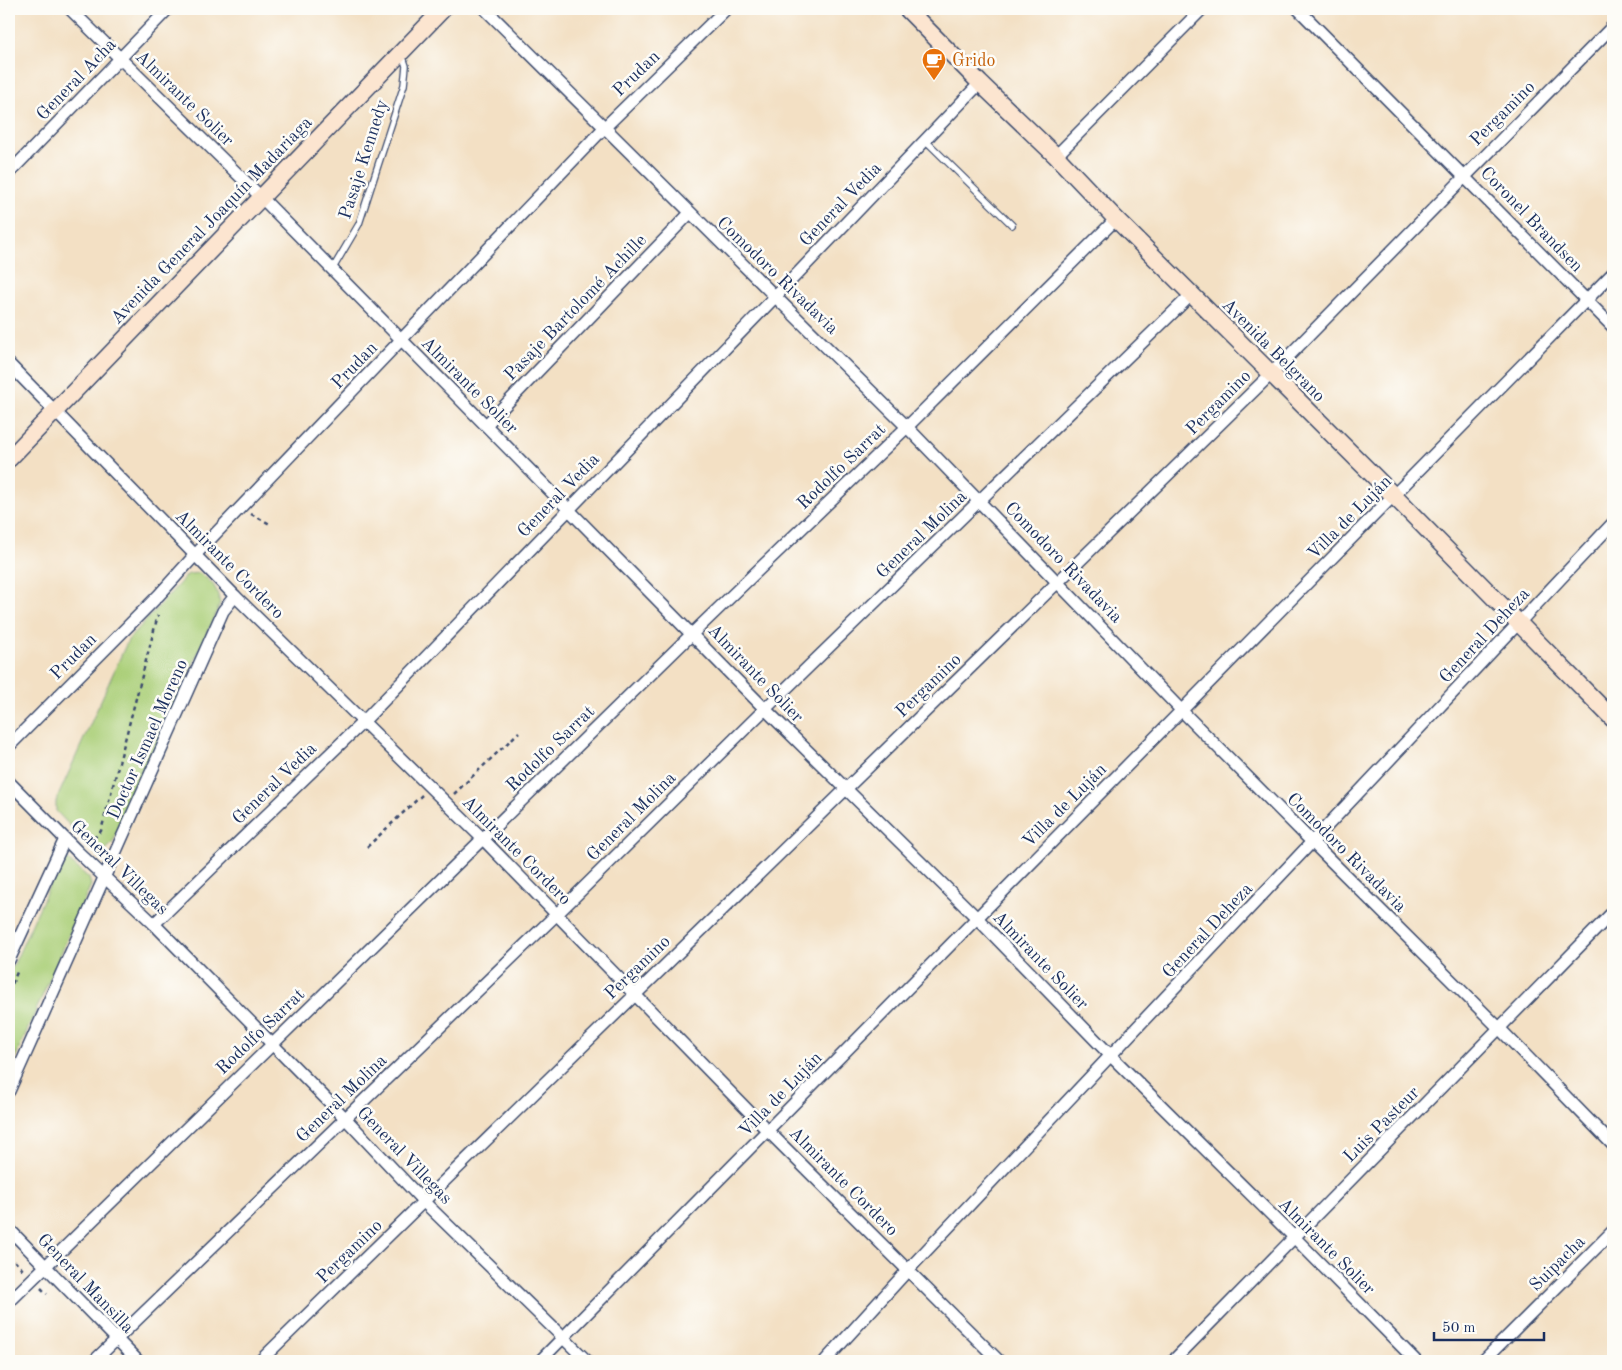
<svg xmlns="http://www.w3.org/2000/svg" width="1622" height="1370" viewBox="0 0 1622 1370" font-family="'Old Standard TT',serif">
<style>
.green{fill:#aacf78;stroke:#627f6b}
.lines{fill:none;stroke-linecap:round;stroke-linejoin:round}
.lane-casing{stroke:#3b4a6d;stroke-width:8}
.street-casing{stroke:#3b4a6d;stroke-width:14}
.secondary-casing{stroke:#3b4a6d;stroke-width:19}
.path{stroke:#3b4a6d;stroke-width:2.5;stroke-dasharray:4 4;stroke-linecap:butt}
.lane{stroke:#fff;stroke-width:5.5}
.street{stroke:#fff;stroke-width:11}
.secondary{stroke:#fce5d0;stroke-width:16}
.labels{text-anchor:middle;stroke-width:5;stroke-linejoin:round;paint-order:stroke}
.food-label{font-size:18px;fill:#c56008;stroke:#fdfcf7;text-anchor:start}
.street-label{font-size:18px;fill:#1b2f5e;stroke:#fdfcf7}
</style>
<rect width="100%" height="100%" fill="#fdfcf7"/>
<filter id="ink" filterUnits="userSpaceOnUse"><feTurbulence type="fractalNoise" baseFrequency=".02" numOctaves="2"/><feDisplacementMap in="SourceGraphic" scale="10" xChannelSelector="R" yChannelSelector="G"/><feConvolveMatrix kernelMatrix="1 2 1 2 8 2 1 2 1" color-interpolation-filters="sRGB"/></filter>
<filter id="wash" filterUnits="userSpaceOnUse"><feTurbulence type="fractalNoise" baseFrequency=".0096" numOctaves="4" result="noise"/><feDisplacementMap in="SourceGraphic" scale="20" xChannelSelector="R" yChannelSelector="G"/><feGaussianBlur stdDeviation="1.12" result="paint"/><feColorMatrix in="noise" values="0 0 0 0 0 0 0 0 0 0 0 0 0 0 0 0 0 1.4 0 .05"/><feComposite in="paint" operator="in"/></filter>
<g filter="url(#wash)">
<rect width="100%" height="100%" fill="#f3e0c4"/>
<g class="green">
<path d="M199,573C213,582 217,587 220,604L112,844L104,851H94L56,811V801L128,640L188,574Z"/>
<polygon points="67,859 89,878 91,885 9,1072 9,975 60,862"/>
</g>
</g>
<g filter="url(#ink)">
<g class="lines">
<defs>
<g id="lane">
<polyline points="925,140 1012,225"/>
<polyline points="332,270 359,224 404,85 406,66 402,54"/>
</g>
<g id="street">
<polyline points="70,9 261,197 765,709 977,918 1112,1057 1294,1237 1416,1361"/>
<polyline points="485,9 907,427 1182,711 1313,843 1500,1029 1613,1145"/>
<polyline points="1298,9 1613,327"/>
<polyline points="1056,156 1202,9"/>
<polyline points="9,173 168,9"/>
<polyline points="9,364 235,596 483,839 768,1131 999,1361"/>
<polyline points="486,425 690,213"/>
<polyline points="9,746 159,595 196,554 605,127 726,9"/>
<polyline points="9,782 79,853 154,924 345,1118 424,1202 587,1361"/>
<polyline points="154,924 364,721 776,296 980,83"/>
<polyline points="9,960 65,839"/>
<polyline points="9,1091 223,611 235,596"/>
<polyline points="9,1229 138,1361"/>
<polyline points="9,1302 693,633 907,427 1116,219"/>
<polyline points="94,1361 557,914 765,709 1191,295"/>
<polyline points="260,1361 1271,374 1613,26"/>
<polyline points="540,1361 1613,273"/>
<polyline points="825,1361 908,1270 1613,523"/>
<polyline points="1173,1361 1613,912"/>
<polyline points="1483,1361 1613,1231"/>
</g>
<g id="secondary">
<polyline points="907,9 980,83 1056,156 1116,219 1394,496 1613,719"/>
<polyline points="9,459 443,9"/>
</g>
</defs>
<use href="#lane" class="lane-casing"/>
<use href="#street" class="street-casing"/>
<use href="#secondary" class="secondary-casing"/>
<g class="path">
<polyline points="251,514 270,524"/>
<polyline points="454,794 519,732"/>
<polyline points="88,844 101,831 158,615"/>
<polyline points="367,847 422,795"/>
<polyline points="9,991 18,970"/>
<polyline points="9,1255 23,1270"/>
<polyline points="41,1288 47,1294"/>
</g>
<use href="#lane" class="lane"/>
<use href="#street" class="street"/>
<use href="#secondary" class="secondary"/>
</g>
</g>
<defs>
<symbol id="cafe-pin" viewBox="-11 -11 22 30"><path d="M0 17L-7.5 6A9.5 9.5 0 1 1 7.5 6Z" fill="#e8710a" stroke="#fdfcf7"/><path d="M-5.5-4.5H6V0H3Q3 3.5 0 3.5H-2.5Q-5.5 3.5-5.5 0ZM3-3.2v2h1.7v-2ZM-6 4.5H4V6H-6Z" fill="#fff"/></symbol>
</defs>
<g fill-rule="evenodd">
<use href="#cafe-pin" x="920" y="46" width="28" height="38"/>
</g>
<g class="labels">
<g class="food-label">
<text x="952" y="66">Grido</text>
</g>
<g class="street-label">
<text transform="translate(636 73) rotate(-44)" y="6">Prudan</text>
<text transform="translate(76 79) rotate(-46)" y="6">General Acha</text>
<text transform="translate(185 98) rotate(44)" y="6">Almirante Solier</text>
<text transform="translate(1502 113) rotate(-45)" y="6">Pergamino</text>
<text transform="translate(363 159) rotate(-72)" y="6">Pasaje Kennedy</text>
<text transform="translate(840 204) rotate(-46)" y="6">General Vedia</text>
<text transform="translate(1532 219) rotate(46)" y="6">Coronel Brandsen</text>
<text transform="translate(211 220) rotate(-46)" y="6">Avenida General Joaquín Madariaga</text>
<text transform="translate(778 275) rotate(44)" y="6">Comodoro Rivadavia</text>
<text transform="translate(575 307) rotate(-46)" y="6">Pasaje Bartolomé Achille</text>
<text transform="translate(1274 350) rotate(45)" y="6">Avenida Belgrano</text>
<text transform="translate(354 365) rotate(-46)" y="6">Prudan</text>
<text transform="translate(470 385) rotate(45)" y="6">Almirante Solier</text>
<text transform="translate(1218 402) rotate(-45)" y="6">Pergamino</text>
<text transform="translate(841 466) rotate(-44)" y="6">Rodolfo Sarrat</text>
<text transform="translate(558 495) rotate(-46)" y="6">General Vedia</text>
<text transform="translate(1349 517) rotate(-45)" y="6">Villa de Luján</text>
<text transform="translate(921 534) rotate(-44)" y="6">General Molina</text>
<text transform="translate(1064 562) rotate(46)" y="6">Comodoro Rivadavia</text>
<text transform="translate(230 564) rotate(45)" y="6">Almirante Cordero</text>
<text transform="translate(1484 635) rotate(-47)" y="6">General Deheza</text>
<text transform="translate(73 656) rotate(-45)" y="6">Prudan</text>
<text transform="translate(756 673) rotate(46)" y="6">Almirante Solier</text>
<text transform="translate(928 685) rotate(-44)" y="6">Pergamino</text>
<text transform="translate(147 739) rotate(-66)" y="6">Doctor Ismael Moreno</text>
<text transform="translate(550 748) rotate(-44)" y="6">Rodolfo Sarrat</text>
<text transform="translate(274 783) rotate(-44)" y="6">General Vedia</text>
<text transform="translate(1064 805) rotate(-45)" y="6">Villa de Luján</text>
<text transform="translate(631 816) rotate(-45)" y="6">General Molina</text>
<text transform="translate(517 850) rotate(45)" y="6">Almirante Cordero</text>
<text transform="translate(1347 852) rotate(45)" y="6">Comodoro Rivadavia</text>
<text transform="translate(120 867) rotate(44)" y="6">General Villegas</text>
<text transform="translate(1207 930) rotate(-47)" y="6">General Deheza</text>
<text transform="translate(1041 960) rotate(46)" y="6">Almirante Solier</text>
<text transform="translate(637 967) rotate(-44)" y="6">Pergamino</text>
<text transform="translate(260 1031) rotate(-44)" y="6">Rodolfo Sarrat</text>
<text transform="translate(780 1094) rotate(-46)" y="6">Villa de Luján</text>
<text transform="translate(341 1098) rotate(-44)" y="6">General Molina</text>
<text transform="translate(1381 1124) rotate(-45)" y="6">Luis Pasteur</text>
<text transform="translate(405 1155) rotate(46)" y="6">General Villegas</text>
<text transform="translate(844 1181) rotate(45)" y="6">Almirante Cordero</text>
<text transform="translate(1327 1246) rotate(45)" y="6">Almirante Solier</text>
<text transform="translate(349 1251) rotate(-44)" y="6">Pergamino</text>
<text transform="translate(1557 1263) rotate(-45)" y="6">Suipacha</text>
<text transform="translate(86 1283) rotate(46)" y="6">General Mansilla</text>
</g>
</g>
<rect width="1622" height="1370" fill="none" stroke="#fdfcf7" stroke-width="30"/>
<path d="M1434 1332v8h110v-8" fill="none" stroke="#1b2f5e" stroke-width="2.5"/>
<text x="1442" y="1332" font-size="15" fill="#1b2f5e" stroke="#fdfcf7" stroke-width="4" paint-order="stroke">50 m</text>
</svg>
